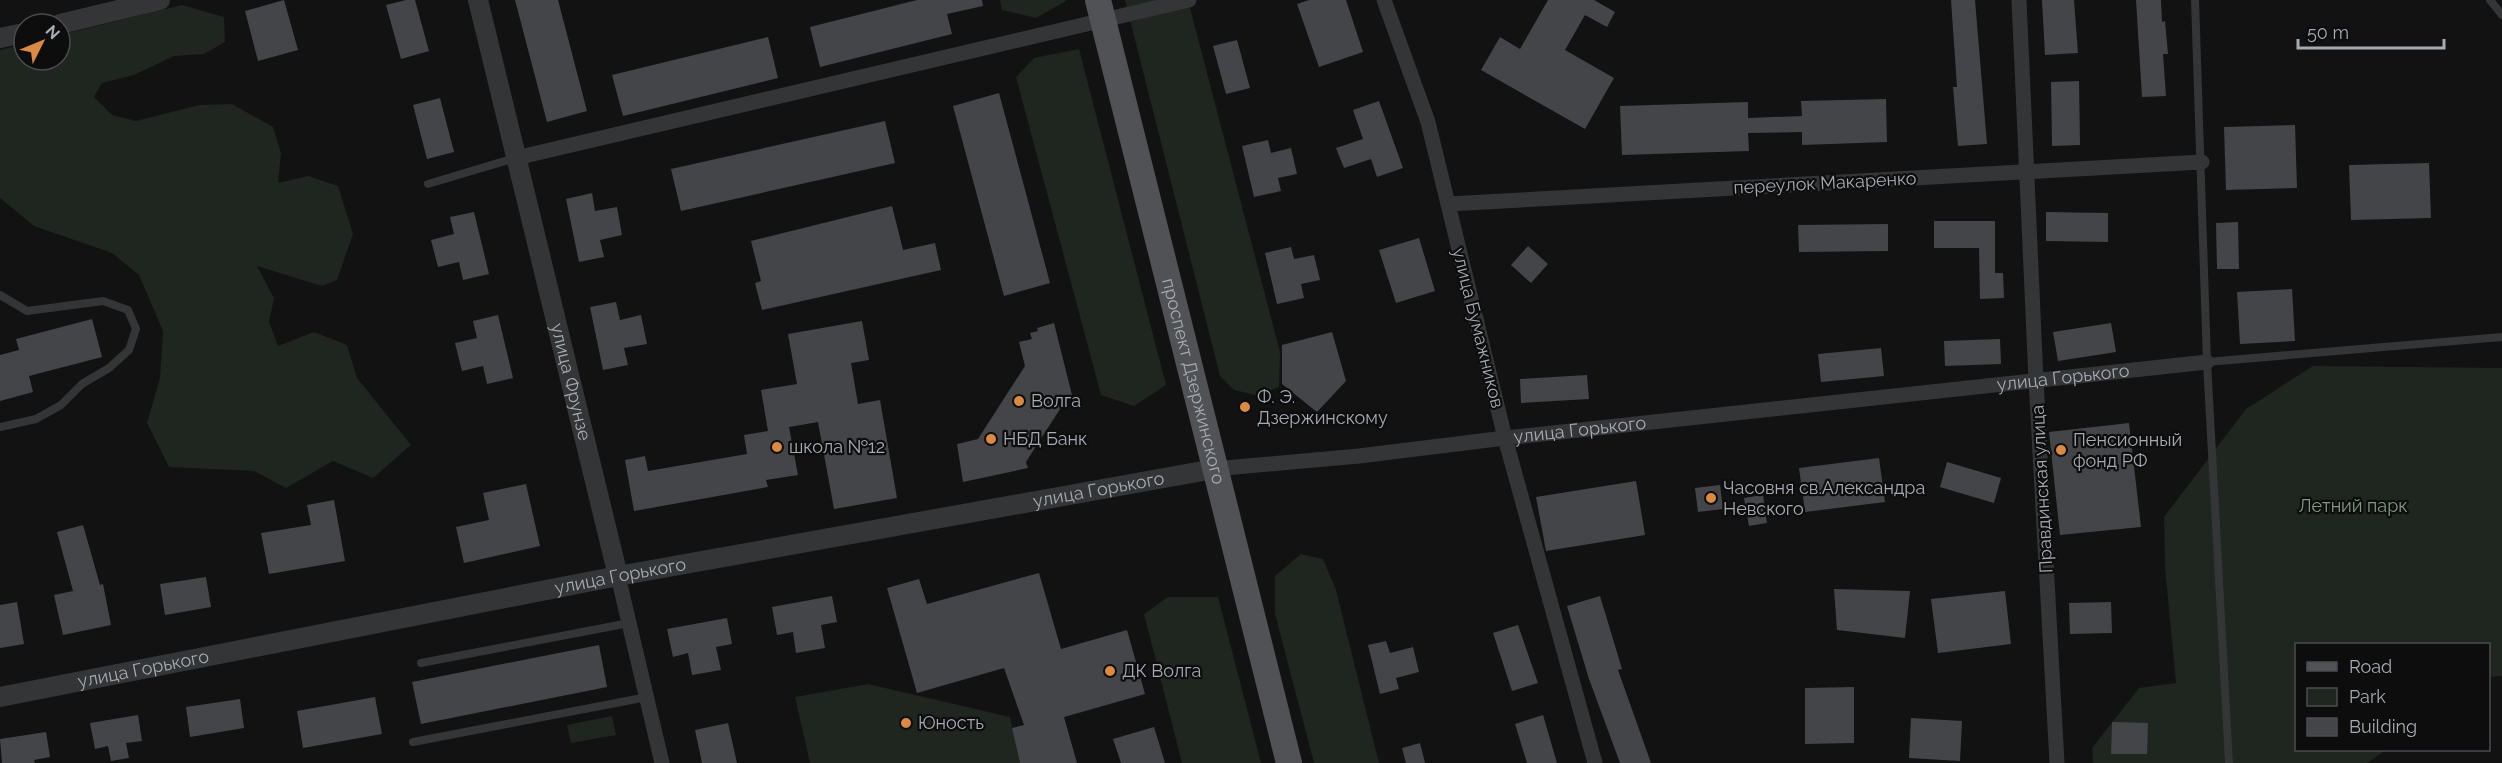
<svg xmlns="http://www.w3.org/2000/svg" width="2502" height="763" viewBox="0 0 2502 763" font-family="Raleway,sans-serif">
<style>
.green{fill:#1f251f}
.building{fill:#444548}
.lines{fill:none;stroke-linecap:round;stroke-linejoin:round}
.service{stroke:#333537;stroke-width:8}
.minor{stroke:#333537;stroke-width:15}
.tertiary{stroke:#333537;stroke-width:20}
.primary{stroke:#505256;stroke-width:26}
.poi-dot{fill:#da8a43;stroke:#0d0d0e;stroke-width:2}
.labels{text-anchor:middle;stroke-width:4.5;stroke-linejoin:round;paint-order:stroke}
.street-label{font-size:18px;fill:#a5abb2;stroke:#0d0d0e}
.poi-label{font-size:18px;fill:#a5abb2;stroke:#0d0d0e;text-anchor:start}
.park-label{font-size:18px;fill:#829b7e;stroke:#0d0d0e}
</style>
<rect width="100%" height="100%" fill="#121213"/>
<g class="green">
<polygon points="1000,0 1066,0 1066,1 1036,18 1002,10"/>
<polygon points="1125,0 1188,0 1280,352 1279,387 1259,396 1234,390 1220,376"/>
<polygon points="182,5 224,17 225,42 204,54 174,56 134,75 102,83 94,97 112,115 136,121 199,105 232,104 273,127 281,153 278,183 308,176 338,186 353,234 337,280 322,286 257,266 274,298 269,322 278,346 314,332 347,345 357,378 411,445 373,478 333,461 286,488 254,471 169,467 147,423 160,378 163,331 139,275 112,253 34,226 0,198 0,50 24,44 24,60 60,60 60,35"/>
<polygon points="1079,49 1166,385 1134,406 1101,395 1016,77 1034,58"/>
<polygon points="2313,366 2502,368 2502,676 2489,677 2488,644 2296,644 2296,750 2386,750 2367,763 2093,763 2092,748 2139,688 2176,683 2165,567 2164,517 2246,409"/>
<polygon points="1301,554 1323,559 1336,590 1379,763 1314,763 1275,614 1275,576"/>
<polygon points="1168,597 1218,597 1261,763 1182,763 1144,614"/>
<polygon points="868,684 1010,717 1020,763 810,763 795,697"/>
<polygon points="612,716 616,735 571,743 567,725"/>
</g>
<g class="building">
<polygon points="284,0 298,50 258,61 245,11"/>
<polygon points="406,0 415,0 429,51 401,59 386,5"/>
<polygon points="515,0 558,0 587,111 547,122"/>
<polygon points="917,0 982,0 983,6 947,14 952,34 820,67 810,27"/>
<polygon points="1309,0 1346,0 1363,52 1319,67 1297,4"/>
<polygon points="1548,0 1594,0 1615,12 1607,27 1585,15 1565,50 1614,78 1585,129 1481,70 1500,37 1520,49"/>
<polygon points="1951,0 1975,0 1987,144 1958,146 1953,87 1957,87"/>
<polygon points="2042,0 2074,0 2078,53 2045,55"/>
<polygon points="2136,0 2161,0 2162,22 2165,21 2168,54 2163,54 2166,96 2142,97"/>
<polygon points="768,37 778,78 623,116 612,75"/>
<polygon points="1237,40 1250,88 1226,94 1213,46"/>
<polygon points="2079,81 2080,145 2052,146 2051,82"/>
<polygon points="999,93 1050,283 1004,296 953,106"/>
<polygon points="440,98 454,152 427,159 413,105"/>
<polygon points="1886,99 1887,142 1802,145 1802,132 1748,133 1749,151 1622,155 1620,106 1748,102 1748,118 1802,116 1801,101"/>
<polygon points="1379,101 1403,168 1377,177 1371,159 1344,168 1336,148 1363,139 1353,110"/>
<polygon points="885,121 895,163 681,211 671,169"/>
<polygon points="2295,125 2297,188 2226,190 2224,127"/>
<polygon points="1268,140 1271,153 1291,148 1297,174 1278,178 1281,191 1254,197 1242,146"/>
<polygon points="2429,163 2431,218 2351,220 2349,165"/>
<polygon points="592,193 595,211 617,207 622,235 600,240 604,257 579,262 566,199"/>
<polygon points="892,206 903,250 935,243 941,270 762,310 755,283 761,281 751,241"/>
<polygon points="474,212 489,274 463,280 459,262 438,267 431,240 454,234 450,217"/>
<polygon points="2046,212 2108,213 2108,242 2046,241"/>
<polygon points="1934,221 1995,221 1995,273 2003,273 2004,298 1980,299 1979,248 1934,248"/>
<polygon points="2238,222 2239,269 2217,269 2216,223"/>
<polygon points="1888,224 1888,251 1799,252 1798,225"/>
<polygon points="1419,238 1435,291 1396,303 1379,250"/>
<polygon points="1528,246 1548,264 1531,283 1511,265"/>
<polygon points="1291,247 1294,259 1314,255 1320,280 1301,284 1304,298 1277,304 1265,253"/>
<polygon points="2292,289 2295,341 2240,344 2237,292"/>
<polygon points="616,302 620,320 641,315 647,344 624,348 628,365 603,370 590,307"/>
<polygon points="498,315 513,378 487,384 483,366 462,371 455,343 477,338 473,321"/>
<polygon points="92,319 102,357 29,376 33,392 0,401 0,355 19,350 16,339"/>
<polygon points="862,321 869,360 851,363 858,404 880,400 897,498 834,509 818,422 789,427 798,475 766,480 768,487 634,511 625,460 645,456 648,471 747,454 744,435 768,431 761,390 797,384 788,334"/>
<polygon points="1054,323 1073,399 1066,400 1038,443 1026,462 1028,468 963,482 957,444 978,439 1025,366 1019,342 1032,339 1030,333 1038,331 1037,328"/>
<polygon points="2111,323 2116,352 2058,361 2053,332"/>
<polygon points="1332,332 1346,381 1317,412 1282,384 1282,345"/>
<polygon points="2000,339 2001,364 1945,366 1944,341"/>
<polygon points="1881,348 1884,376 1821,382 1818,354"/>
<polygon points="1587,375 1589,399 1521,403 1520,379"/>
<polygon points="2129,423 2141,527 2060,535 2049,432"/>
<polygon points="1879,458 1885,502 1805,512 1799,468"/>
<polygon points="1947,462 2001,478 1994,503 1940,487"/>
<polygon points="1636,481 1645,535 1546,551 1536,497"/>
<polygon points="526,484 540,546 464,563 456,527 489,520 483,493"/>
<polygon points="1720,485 1723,509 1698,512 1695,488"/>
<polygon points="1763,495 1767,523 1749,526 1744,498"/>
<polygon points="334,500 345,561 269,574 261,533 311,525 307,505"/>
<polygon points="83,525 100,585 103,584 111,625 63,635 54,595 73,591 57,532"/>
<polygon points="1039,573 1061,649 1127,630 1145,694 1064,717 1077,763 1020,763 1012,728 1024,725 1004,668 917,693 887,588 919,579 927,604"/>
<polygon points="206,577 211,607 165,615 160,584"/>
<polygon points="1834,589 1910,591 1905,638 1837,630"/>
<polygon points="2005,591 2011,644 1938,653 1931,599"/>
<polygon points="832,596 837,622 821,625 825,648 796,653 793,632 777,635 772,607"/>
<polygon points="1600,596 1622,669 1618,670 1651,763 1620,763 1589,679 1567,606"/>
<polygon points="17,602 24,644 0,648 0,605"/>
<polygon points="2111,602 2112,633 2070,634 2069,603"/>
<polygon points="727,618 732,644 716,647 721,670 692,675 688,653 673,657 667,629"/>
<polygon points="1518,625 1538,683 1512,691 1493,633"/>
<polygon points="1386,641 1390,653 1413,647 1419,672 1396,678 1399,689 1380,694 1368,645"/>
<polygon points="599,645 607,687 421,724 412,682"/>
<polygon points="1854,687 1854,743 1805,744 1805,688"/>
<polygon points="375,697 382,734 303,748 297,711"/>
<polygon points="240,699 244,728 190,737 186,707"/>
<polygon points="138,715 142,741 126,743 129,758 111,761 108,746 95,749 90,723"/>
<polygon points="1543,715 1557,763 1527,763 1515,724"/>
<polygon points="1911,718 1962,721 1960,761 1909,758"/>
<polygon points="2112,722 2148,723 2147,754 2111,754"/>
<polygon points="728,723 737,763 702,763 695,730"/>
<polygon points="1154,727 1165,763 1121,763 1113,739"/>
<polygon points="46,732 50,757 34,760 35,763 2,763 0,739"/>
<polygon points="1420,743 1425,763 1406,763 1402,748"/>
</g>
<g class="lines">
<g class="service">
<polyline points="2195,0 2207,362 2229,763"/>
<polyline points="2490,0 2502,15"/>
<polyline points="428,184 515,158"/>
<polyline points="0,295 27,311 103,301 128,310 136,329 129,350 109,368 82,384 61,405 36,419 0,427"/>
<polyline points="2207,362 2502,337"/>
<polyline points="421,663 629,623"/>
<polyline points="413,742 647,697"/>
</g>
<g class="minor">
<polyline points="1384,0 1428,122 1505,438 1595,763"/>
<polyline points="2019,0 2036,380 2057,763"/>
<polyline points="516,158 1189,0"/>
<polyline points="1448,204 2202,162"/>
<path id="s1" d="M1214,469L1359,456L1505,438L2207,362"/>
<polyline points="618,576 662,763"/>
</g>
<g class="tertiary">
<path id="s2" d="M478,0L618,576"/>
<polyline points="60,24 160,0"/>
<polyline points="0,38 24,33"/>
<path id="s3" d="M0,697L618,576L1214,469"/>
</g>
<path class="primary" id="s4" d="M1098,0L1289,763"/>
</g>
<g class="poi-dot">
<circle cx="1019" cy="401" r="6"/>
<circle cx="1245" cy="407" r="6"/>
<circle cx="991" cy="439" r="6"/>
<circle cx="777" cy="447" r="6"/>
<circle cx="2061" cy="450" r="6"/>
<circle cx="1711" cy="498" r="6"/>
<circle cx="1110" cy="671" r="6"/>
<circle cx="906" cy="723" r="6"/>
</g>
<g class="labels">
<g class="street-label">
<text transform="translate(1825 183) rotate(-3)" y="6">переулок Макаренко</text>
<text transform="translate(1478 328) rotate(76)" y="6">улица Бумажников</text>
<text dy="6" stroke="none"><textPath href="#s1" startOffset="854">улица Горького</textPath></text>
<text dy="6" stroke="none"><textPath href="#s2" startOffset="393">улица Фрунзе</textPath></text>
<text dy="6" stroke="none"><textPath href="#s4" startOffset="393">проспект Дзержинского</textPath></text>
<text dy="6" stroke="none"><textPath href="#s1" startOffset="368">улица Горького</textPath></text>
<text dy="6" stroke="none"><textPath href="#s3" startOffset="1118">улица Горького</textPath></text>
<text transform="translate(2042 489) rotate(-93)" y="6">Правдинская улица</text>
<text dy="6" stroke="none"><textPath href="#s3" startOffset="632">улица Горького</textPath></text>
<text dy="6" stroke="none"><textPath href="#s3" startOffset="146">улица Горького</textPath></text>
</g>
<g class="poi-label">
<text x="1257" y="403">Ф. Э.<tspan x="1257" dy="21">Дзержинскому</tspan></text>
<text x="1031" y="407">Волга</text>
<text x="1003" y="445">НБД Банк</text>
<text x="2073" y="446">Пенсионный<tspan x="2073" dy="21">фонд РФ</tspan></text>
<text x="789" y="453">школа №12</text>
<text x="1723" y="494">Часовня св.Александра<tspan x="1723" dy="21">Невского</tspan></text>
<text x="1122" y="677">ДК Волга</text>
<text x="918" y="729">Юность</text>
</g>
<g class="park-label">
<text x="2353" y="512">Летний парк</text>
</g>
</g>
<rect x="2295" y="643" width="195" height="108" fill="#0d0d0e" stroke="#4a4c50" stroke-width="1.5"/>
<rect x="2307" y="662" width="30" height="9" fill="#505256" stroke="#4a4c50" stroke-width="1.5"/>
<text x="2349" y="673" font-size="18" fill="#a5abb2">Road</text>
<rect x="2307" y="688" width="30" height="18" fill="#1f251f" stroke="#4a4c50" stroke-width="1.5"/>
<text x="2349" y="703" font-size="18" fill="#a5abb2">Park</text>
<rect x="2307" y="718" width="30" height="18" fill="#444548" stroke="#4a4c50" stroke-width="1.5"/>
<text x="2349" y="733" font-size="18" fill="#a5abb2">Building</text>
<g transform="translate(42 42) rotate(47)"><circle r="28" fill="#0d0d0e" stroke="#4a4c50" stroke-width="1.5"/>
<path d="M0-4.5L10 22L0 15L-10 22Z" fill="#da8a43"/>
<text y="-9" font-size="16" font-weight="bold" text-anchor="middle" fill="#a5abb2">N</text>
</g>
<path d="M2298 39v9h146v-9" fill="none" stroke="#a5abb2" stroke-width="3"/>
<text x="2307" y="39" font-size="18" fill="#a5abb2" stroke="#0d0d0e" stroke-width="4.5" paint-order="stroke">50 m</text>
</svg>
